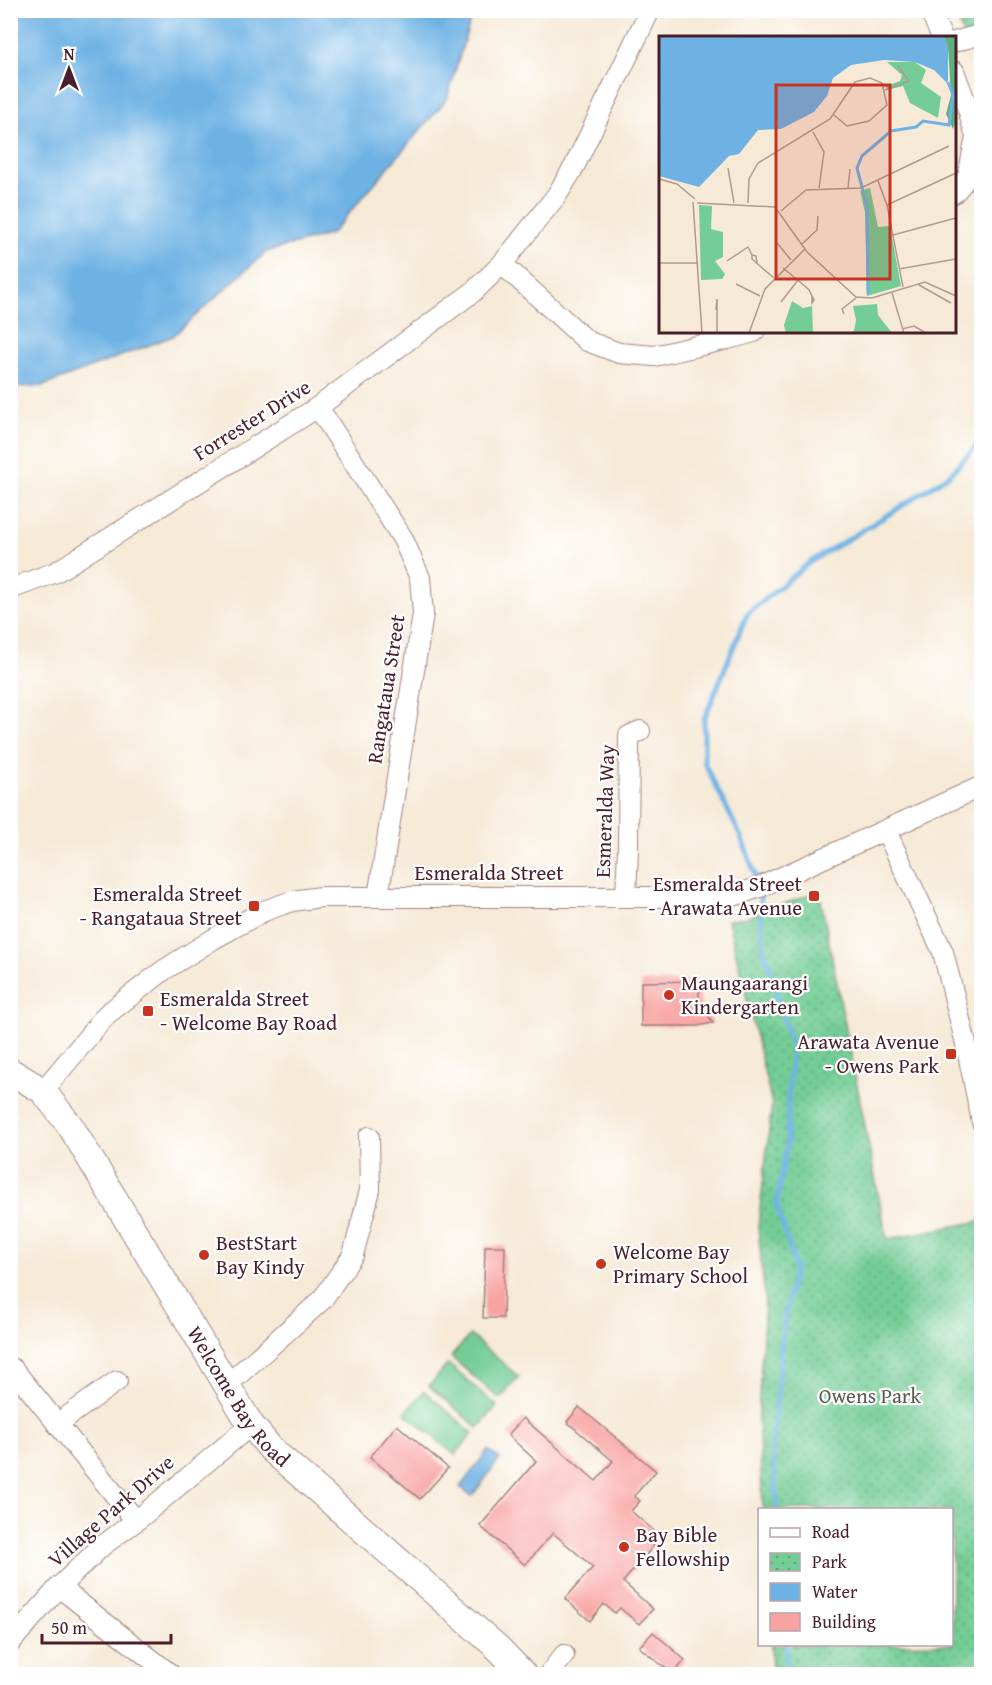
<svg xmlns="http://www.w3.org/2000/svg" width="992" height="1685" viewBox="0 0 992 1685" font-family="'Gentium Book Plus',serif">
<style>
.park{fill:url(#park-dots);stroke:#5e7660;stroke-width:1.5}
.pitch{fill:#73cd95;stroke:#5e7660;stroke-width:1.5}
.water{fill:#6eb2e4;stroke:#5c6888;stroke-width:1.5}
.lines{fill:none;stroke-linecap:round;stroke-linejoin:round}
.stream{stroke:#6eb2e4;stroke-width:5}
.building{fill:#f8a3a1}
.minor-casing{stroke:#a08481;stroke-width:22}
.major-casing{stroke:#a08481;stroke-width:28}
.minor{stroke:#fff;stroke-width:20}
.major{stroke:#fff;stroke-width:26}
.poi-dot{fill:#c8321e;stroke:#fff;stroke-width:2}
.labels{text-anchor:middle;stroke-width:4.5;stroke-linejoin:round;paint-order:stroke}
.street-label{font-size:21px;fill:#4a1f2b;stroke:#fff}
.poi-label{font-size:21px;fill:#4a1f2b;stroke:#fff;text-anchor:start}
.park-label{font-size:21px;fill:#585c50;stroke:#fff}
.inset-river{fill:none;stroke:#6eb2e4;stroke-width:3}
.inset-road{fill:none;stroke:#b19992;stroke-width:1.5}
.view{fill:#c8321e;fill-opacity:0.15;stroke:#c8321e;stroke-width:3}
.inset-edge{fill:none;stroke:#4a1f2b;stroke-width:3}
</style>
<defs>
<pattern id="park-dots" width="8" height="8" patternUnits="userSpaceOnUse" patternTransform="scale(1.5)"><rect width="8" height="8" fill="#73cd95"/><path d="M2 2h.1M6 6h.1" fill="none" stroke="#60a67a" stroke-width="1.8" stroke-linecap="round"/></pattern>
</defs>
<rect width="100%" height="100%" fill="#fff"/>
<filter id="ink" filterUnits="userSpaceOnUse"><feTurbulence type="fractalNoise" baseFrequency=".0167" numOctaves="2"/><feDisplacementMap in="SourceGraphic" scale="12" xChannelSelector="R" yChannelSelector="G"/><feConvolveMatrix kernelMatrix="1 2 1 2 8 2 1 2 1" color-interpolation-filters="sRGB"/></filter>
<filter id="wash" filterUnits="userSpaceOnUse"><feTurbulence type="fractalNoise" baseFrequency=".008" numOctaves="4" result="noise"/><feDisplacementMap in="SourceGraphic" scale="24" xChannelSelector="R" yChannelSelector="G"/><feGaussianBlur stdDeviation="1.35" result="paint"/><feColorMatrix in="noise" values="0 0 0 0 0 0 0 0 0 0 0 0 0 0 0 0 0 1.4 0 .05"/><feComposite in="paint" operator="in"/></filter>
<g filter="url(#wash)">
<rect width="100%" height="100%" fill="#f6ead7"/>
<g class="park">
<polygon points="955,11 981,11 981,41 966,44"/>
<polygon points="819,891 887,1239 981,1221 981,1674 772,1674 771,1645 952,1644 952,1510 763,1509 758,1417 765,1302 758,1227 772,1104 728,920 748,917"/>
</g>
<g class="pitch">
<polygon points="470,1335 519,1377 500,1399 451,1357"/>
<polygon points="448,1364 497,1406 478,1428 429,1386"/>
<polygon points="424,1391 473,1433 455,1455 405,1413"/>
</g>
<g class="water">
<polygon points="10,11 11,10 473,11 447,99 331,234 266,252 173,336 43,386 11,387"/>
<polygon points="488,1450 500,1459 472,1496 460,1487"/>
</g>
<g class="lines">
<g class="stream">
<polyline points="758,882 741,837 704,762 704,720 747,614 810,562 896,510 949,475 982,440"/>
<polyline points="760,891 763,948 768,962 792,1050 788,1099 787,1144 777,1200 777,1207 789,1245 795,1268 788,1299 782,1340 772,1445 778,1510"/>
<polyline points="786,1644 787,1674"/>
</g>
</g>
<g id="blocks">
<g class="building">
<polygon points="699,981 699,1001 713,1023 697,1026 641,1026 641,982"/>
<polygon points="485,1246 505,1246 503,1318 483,1318"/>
<polygon points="579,1407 656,1471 634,1496 640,1501 631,1511 661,1537 623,1582 653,1609 639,1624 620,1608 615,1613 604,1604 590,1621 565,1599 593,1567 553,1533 525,1565 480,1526 536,1461 508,1435 523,1418 596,1481 613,1461 567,1422"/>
<polygon points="397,1425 448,1468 420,1499 370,1457"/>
<polygon points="653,1632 685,1660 673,1674 639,1647"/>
</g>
</g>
</g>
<g filter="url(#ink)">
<use href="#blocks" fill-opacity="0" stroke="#a08481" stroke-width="1.5"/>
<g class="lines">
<defs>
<g id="minor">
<polyline points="930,10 942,38"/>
<polyline points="954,42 982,34"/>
<polyline points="954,71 968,109 976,137 968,177 954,193"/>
<polyline points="502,264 587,341 619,353 654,356 728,339 754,332"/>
<polyline points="318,407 403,539 420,578 423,614 378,897"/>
<polyline points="10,589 56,572 318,407 473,292 502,264 557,195 574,167 650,10"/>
<polyline points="886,831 943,952 966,1044 982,1122"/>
<polyline points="626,897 628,848 629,736 640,731"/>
<polyline points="43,1091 107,1014 164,970 215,938 264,911 292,901 321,897 711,897 736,895 760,887 982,786"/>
<polyline points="13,1369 136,1521"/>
<polyline points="226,1383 237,1376 322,1300 353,1255 370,1190 369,1137"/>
<polyline points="57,1424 117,1381"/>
<polyline points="59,1587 170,1674"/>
<polyline points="10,1643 59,1587 102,1546 136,1521 251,1425"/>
<polyline points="549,1674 564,1655"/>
</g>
<g id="major">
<path id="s1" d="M10,1071L43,1091L71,1127L251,1425L271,1449L499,1649L523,1674"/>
</g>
</defs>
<use href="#minor" class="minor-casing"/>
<use href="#major" class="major-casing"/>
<use href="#minor" class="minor"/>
<use href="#major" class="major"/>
</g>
</g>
<g class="poi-dot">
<rect x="808" y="890" width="12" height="12" rx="3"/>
<rect x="248" y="900" width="12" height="12" rx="3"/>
<circle cx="669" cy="995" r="6"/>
<rect x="142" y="1005" width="12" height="12" rx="3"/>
<rect x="945" y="1048" width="12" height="12" rx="3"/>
<circle cx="204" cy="1255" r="6"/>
<circle cx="601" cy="1264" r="6"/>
<circle cx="624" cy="1547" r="6"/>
</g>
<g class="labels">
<g class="street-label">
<text transform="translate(252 420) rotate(-32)" y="7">Forrester Drive</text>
<text transform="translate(386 689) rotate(-81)" y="7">Rangataua Street</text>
<text transform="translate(605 811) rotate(-88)" y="7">Esmeralda Way</text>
<text x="489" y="880">Esmeralda Street</text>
<text dy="7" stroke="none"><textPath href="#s1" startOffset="402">Welcome Bay Road</textPath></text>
<text transform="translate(111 1511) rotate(-41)" y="7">Village Park Drive</text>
</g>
<g class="poi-label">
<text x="802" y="891" text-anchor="end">Esmeralda Street<tspan x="802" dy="24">- Arawata Avenue</tspan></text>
<text x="242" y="901" text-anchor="end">Esmeralda Street<tspan x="242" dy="24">- Rangataua Street</tspan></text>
<text x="681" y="990">Maungaarangi<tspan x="681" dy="24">Kindergarten</tspan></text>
<text x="160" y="1006">Esmeralda Street<tspan x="160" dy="24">- Welcome Bay Road</tspan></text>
<text x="939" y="1049" text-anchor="end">Arawata Avenue<tspan x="939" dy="24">- Owens Park</tspan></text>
<text x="216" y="1250">BestStart<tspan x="216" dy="24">Bay Kindy</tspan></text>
<text x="613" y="1259">Welcome Bay<tspan x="613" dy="24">Primary School</tspan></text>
<text x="636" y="1542">Bay Bible<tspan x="636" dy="24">Fellowship</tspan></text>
</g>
<g class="park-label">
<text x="870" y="1403">Owens Park</text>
</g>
</g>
<g transform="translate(659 36)">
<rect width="297" height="297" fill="#f6ead7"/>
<path d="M218,268L219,279L233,297H189L195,295L197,284L194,270Z" fill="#73cd95"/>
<path d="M284,0H297V84L294,93L287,78L292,59L289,11Z" fill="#5eb07e"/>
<path d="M228,26H256L267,34L262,47L282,61L279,82L251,67L244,50L228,54L227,50L241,45L243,39ZM211,152L219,191L231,190L242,250L208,260L206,176L201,155ZM40,169L53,170L52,193L64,196V221L56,225L66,238L63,243L42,244ZM133,265L144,272L153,270L154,297H127L125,289Z" fill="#73cd95"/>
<path d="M0,0H284L289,11V43L288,47L275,34L256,26L225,24L192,29L174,42L168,60L155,76L122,93L99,94L80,118L70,120L40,151L0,140Z" fill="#6eb2e4"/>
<path class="inset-river" d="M209,258L208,170L198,132L203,120L232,95L257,91L264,85L290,89L294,59L289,46"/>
<path class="inset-road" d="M226,54L250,45L239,30M154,96L165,116L160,152M69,132L75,167M0,143L18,148L36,163M219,145L228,169L244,251M189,152L191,133M34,166L43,297M38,167L116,171L148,216L197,261L213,262L266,246L297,260M89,167L90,143L99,127L171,83L196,46L211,42L223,47L228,69L210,85L188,90L175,79M228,169L297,137M122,175L147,154L202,152L290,110M234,199L297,182M118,207L132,224M143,208L158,194L159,180M68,225L89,211L93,219M0,227H38M98,227L97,220L93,219V223L101,230L115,242M124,232L147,251L150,254L155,264L153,267V260M240,233L297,223M77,248L101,260M260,249L292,267M233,257L245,297M122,266L139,244M57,274L58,263V297M185,278L183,273L197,262M243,293L255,290L267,297M90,297L106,253L146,213"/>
<path class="view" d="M117,49H231V243H117Z"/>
<rect width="297" height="297" class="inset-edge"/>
</g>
<rect width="992" height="1685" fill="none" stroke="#fff" stroke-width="36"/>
<rect x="758" y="1508" width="195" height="138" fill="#ffffff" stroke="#b7a5aa" stroke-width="1.5"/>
<rect x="770" y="1528" width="30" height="9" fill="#ffffff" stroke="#b7a5aa" stroke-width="1.5"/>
<text x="812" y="1538" font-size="18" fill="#4a1f2b">Road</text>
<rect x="770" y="1553" width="30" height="18" fill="url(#park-dots)" stroke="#b7a5aa" stroke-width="1.5"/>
<text x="812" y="1568" font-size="18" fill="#4a1f2b">Park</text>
<rect x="770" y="1583" width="30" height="18" fill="#6eb2e4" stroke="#b7a5aa" stroke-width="1.5"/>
<text x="812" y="1598" font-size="18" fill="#4a1f2b">Water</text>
<rect x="770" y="1613" width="30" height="18" fill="#f8a3a1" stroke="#b7a5aa" stroke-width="1.5"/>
<text x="812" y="1628" font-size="18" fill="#4a1f2b">Building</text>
<g transform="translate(69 69)" stroke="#ffffff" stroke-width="4.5" paint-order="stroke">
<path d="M0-4.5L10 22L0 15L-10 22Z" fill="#4a1f2b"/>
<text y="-9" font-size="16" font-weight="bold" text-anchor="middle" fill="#4a1f2b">N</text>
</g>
<path d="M42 1634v9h129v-9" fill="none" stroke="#4a1f2b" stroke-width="3"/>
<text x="51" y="1634" font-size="18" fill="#4a1f2b" stroke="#ffffff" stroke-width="4.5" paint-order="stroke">50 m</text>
</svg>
